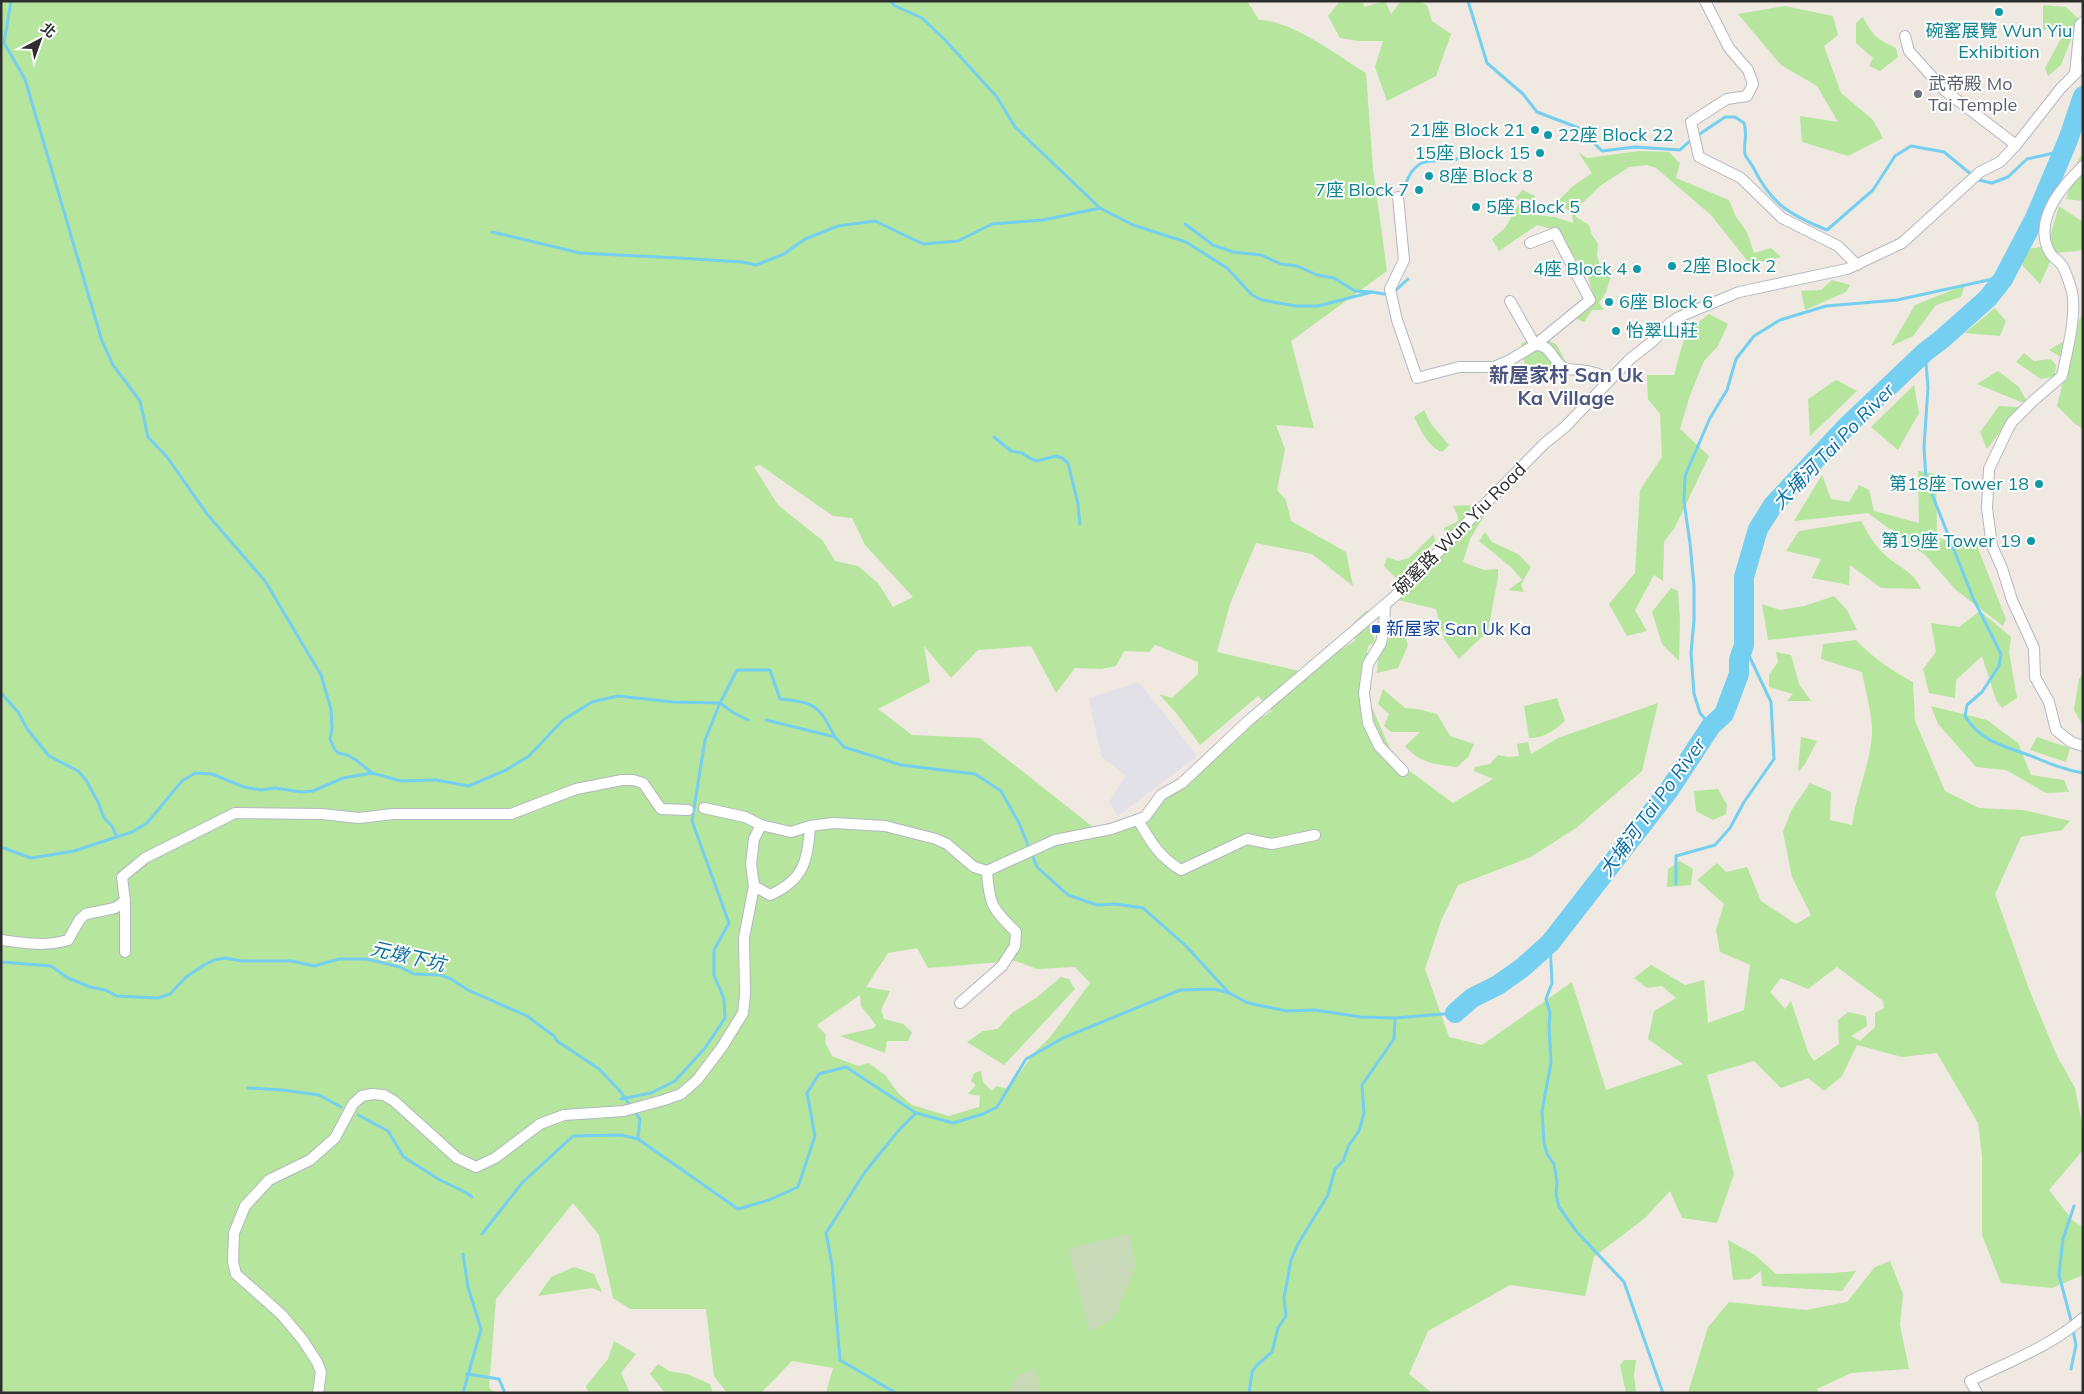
<svg xmlns="http://www.w3.org/2000/svg" width="2084" height="1394" viewBox="0 0 2084 1394" font-family="Mulish,'Noto Sans TC',sans-serif">
<style>
.industrial{fill:#e3e1e8}
.green{fill:#b6e59e;fill-rule:evenodd}
.cemetery{fill:#c8d9b8}
.lines{fill:none;stroke-linecap:round;stroke-linejoin:round}
.stream{stroke:#75cff0;stroke-width:3}
.river{stroke:#75cff0;stroke-width:20}
.minor-casing{stroke:#b4b7c1;stroke-width:12}
.minor{stroke:#fff;stroke-width:10}
.culture-dot{fill:#0f9aa8;stroke:#fff;stroke-width:2}
.worship-dot{fill:#6b7280;stroke:#fff;stroke-width:2}
.transit-dot{fill:#1a4fb4;stroke:#fff;stroke-width:2}
.labels{text-anchor:middle;stroke-width:4;stroke-linejoin:round;paint-order:stroke}
.culture-label{font-size:18px;fill:#0d838f;stroke:#fff;text-anchor:end}
.worship-label{font-size:18px;fill:#5b616d;stroke:#fff;text-anchor:start}
.street-label{font-size:18px;fill:#2e2e2e;stroke:#fff}
.transit-label{font-size:18px;fill:#164399;stroke:#fff;text-anchor:start}
.water-label{font-size:19px;font-style:italic;fill:#0d6fa3;stroke:#fff}
.quarter-label{font-size:20px;font-weight:bold;fill:#4d5680;stroke:#fff}
</style>
<rect width="100%" height="100%" fill="#efe9e1"/>
<polygon class="industrial" points="1139,682 1197,756 1118,816 1109,802 1126,776 1101,756 1089,698"/>
<g class="green">
<path d="M1,1H1247L1259,20C1292,20 1338,56 1366,73L1373,169L1387,271L1291,341L1314,428L1276,425L1285,449L1277,490L1286,500L1291,521L1346,552L1353,586L1312,554L1256,543L1230,604L1217,652L1304,672L1355,641L1351,626L1367,610L1375,642L1368,646L1363,687L1395,760L1453,803L1493,779L1474,771L1475,767L1490,764L1498,755L1508,757L1519,756L1517,744L1528,742L1531,754L1558,738L1658,703L1642,771L1576,828L1531,857L1458,885L1441,921L1425,969L1449,1037L1482,1045L1572,982L1606,1090L1683,1064L1648,1039L1654,1011L1676,998L1662,986L1647,988L1634,978L1651,965L1685,985L1704,980L1708,1023L1744,1010L1750,965L1720,952L1716,930L1724,904L1697,880L1717,863L1726,872L1747,867L1761,901L1796,924L1811,915L1792,877L1783,832L1791,811L1810,783L1831,792L1830,820L1852,825C1856,794 1870,765 1872,734C1873,716 1865,690 1862,672L1821,659L1823,644L1856,640C1873,658 1891,670 1913,682L1915,721L1945,791L1979,808L2023,810L2070,821L2062,830L2021,837L1995,894L2029,989L2057,1056L2075,1088L2083,1129V1150L2049,1190L2073,1221L2083,1227V1275L2052,1288L2001,1283L1982,1235V1156L1978,1123L1937,1053L1902,1057L1857,1045L1842,1076L1824,1091L1808,1078L1781,1088L1754,1061L1707,1075L1734,1174L1717,1223L1682,1218L1670,1191L1645,1218L1594,1257L1585,1296L1510,1285L1428,1331L1409,1374L1432,1393H826L833,1368L792,1361L761,1393H727L714,1376L706,1309H630L613,1298L599,1235L573,1203L496,1299L489,1387L494,1393H1ZM760,465L833,516L852,518L865,545L913,597L893,607L878,583L858,566L835,561L823,541L778,505L754,467ZM1155,645L1198,662V674L1172,698L1159,694L1177,714L1200,745L1258,696L1272,711L1214,748L1139,816L1098,831L980,738L912,735L878,709L930,682L924,646L951,678L978,650L1031,646L1056,693L1075,668L1101,669L1116,666L1124,651L1149,652ZM917,948L928,968L1015,961L1037,969L1075,967L1090,983L1051,1036L1033,1054L1009,1089L996,1086L992,1091L983,1082L981,1071L974,1073L971,1081L976,1085L968,1094L980,1096L979,1107L949,1116L912,1105L898,1093L885,1075L869,1063L858,1066L832,1056L825,1042L826,1035L817,1025L860,995L861,1006L876,1025L874,1028L840,1036L885,1053L887,1041H908L912,1032L903,1024L884,1019L881,1010L890,991L866,987L888,953ZM1837,967L1883,1001L1884,1008L1875,1013V1027L1860,1041L1851,1036L1867,1026L1866,1016L1848,1012L1838,1020L1839,1044L1814,1061L1808,1052L1791,1001L1785,1009L1770,992L1781,978L1808,989Z"/>
<polygon points="1340,1 1363,1 1364,7 1385,1 1391,14 1401,1 1418,1 1427,5 1432,21 1451,34 1436,76 1387,101 1375,67 1383,41 1359,41 1340,38 1328,16"/>
<polygon points="2043,5 2066,7 2079,19 2061,65 2048,76 2045,68 2063,35 2055,27 2043,30"/>
<polygon points="1785,6 1833,16 1838,35 1824,46 1841,93 1873,120 1883,138 1848,156 1802,142 1800,116 1838,122 1817,86 1781,65 1738,14"/>
<path d="M1863,17C1872,35 1878,40 1896,48L1898,57L1880,71L1869,66L1873,58L1856,43V23Z"/>
<polygon points="1639,151 1669,152 1680,163 1676,178 1729,200 1736,217 1747,232 1754,253 1771,248 1781,257 1762,262 1749,263 1711,215 1656,168 1647,165 1629,167 1600,186 1577,208 1576,217 1589,225 1592,235 1598,244 1597,255 1601,271 1612,273 1606,292 1599,303 1604,310 1592,310 1584,322 1577,319 1579,312 1594,300 1588,275 1563,241 1559,231 1537,225 1499,251 1492,239 1505,228 1520,202 1515,198 1523,190 1535,196 1533,206 1528,214 1555,217 1573,223 1572,213 1557,202 1573,186 1592,173 1578,152 1587,158"/>
<polygon points="2083,155 2083,201 2066,199 2079,158"/>
<polygon points="2059,206 2083,222 2083,249 2078,251 2054,253 2040,284 2023,266 2021,250 2047,246"/>
<polygon points="1832,280 1850,285 1846,292 1805,310 1801,291 1821,290"/>
<polygon points="1965,285 1961,297 1936,305 1913,336 1891,346 1915,305"/>
<polygon points="1995,308 2006,321 2000,336 1965,333"/>
<polygon points="2083,312 2083,429 2075,424 2057,406 2068,361 2049,350 2071,337"/>
<polygon points="1709,314 1728,324 1718,346 1704,361 1690,395 1680,429 1709,456 1675,527 1664,542 1663,581 1654,575 1635,610 1647,631 1627,636 1609,604 1635,573 1640,490 1662,457 1660,414 1648,399 1647,375 1674,375 1686,332"/>
<polygon points="1537,334 1557,345 1567,365 1559,373 1544,366 1525,365 1521,344"/>
<polygon points="2024,353 2034,361 2051,359 2056,365 2055,376 2041,379 2016,362"/>
<polygon points="1998,371 2019,387 2027,402 2021,402 1977,384"/>
<polygon points="1836,380 1857,391 1810,436 1808,399"/>
<polygon points="1914,385 1919,413 1898,450 1871,427"/>
<polygon points="1999,406 2019,407 1987,449 1980,432"/>
<path d="M1424,410L1431,424L1449,445L1442,452C1428,447 1421,430 1414,417Z"/>
<polygon points="1918,471 1936,474 1937,538 1977,546 2006,619 2003,626 1956,590 1925,555 1868,513 1794,521 1822,475 1831,499 1849,502 1859,485 1869,490 1874,511 1919,523"/>
<polygon points="1476,505 1484,516 1470,539 1463,562 1484,570 1498,569 1498,577 1488,631 1459,659 1444,639 1436,609 1398,600 1417,570 1446,538 1444,528 1458,521 1457,514 1453,506"/>
<path d="M1861,521C1868,533 1874,545 1884,554C1897,567 1913,570 1921,589L1881,588L1850,565L1849,585L1812,578L1821,559L1786,551L1799,531Z"/>
<polygon points="1485,532 1492,542 1518,554 1531,567 1521,585 1524,592 1508,590 1522,580 1512,568 1479,541"/>
<polygon points="1433,535 1436,541 1426,550 1398,580 1384,566 1387,557 1398,561 1409,558"/>
<polygon points="1671,588 1678,591 1680,621 1679,661 1662,644 1652,612"/>
<polygon points="1834,596 1847,610 1857,630 1768,640 1762,604 1780,610 1804,606"/>
<polygon points="1980,611 2011,637 2009,652 2017,698 2002,708 1996,700 1982,656 1956,680 1955,698 1929,693 1923,669 1936,652 1931,623 1959,627"/>
<polygon points="1394,630 1404,633 1408,645 1398,668 1377,673 1378,659"/>
<polygon points="1776,652 1791,655 1799,684 1811,701 1787,701 1793,694 1769,687 1769,675 1778,662"/>
<polygon points="2083,673 2083,726 2074,710 2079,679"/>
<path d="M1383,689L1405,708L1417,709L1437,714L1450,736L1474,744L1468,757L1457,767C1435,764 1421,764 1405,746L1420,732H1391L1384,726L1389,714L1378,704Z"/>
<path d="M1557,698L1565,721C1553,731 1545,738 1529,738L1524,706Z"/>
<polygon points="1931,706 1987,720 2018,743 2031,775 2064,780 2069,792 2046,793 2006,770 1976,767 1938,724"/>
<polygon points="1801,737 1817,741 1805,764 1798,772"/>
<polygon points="2037,737 2070,748 2066,762 2030,750"/>
<polygon points="1718,789 1727,805 1726,814 1713,820 1696,811 1694,791"/>
<polygon points="1680,861 1693,869 1691,885 1667,887 1668,869"/>
<polygon points="1061,977 1069,979 1075,989 1004,1065 967,1042 983,1031 997,1029 1013,1012 1036,998"/>
<polygon points="1728,1240 1755,1255 1776,1274 1833,1273 1856,1271 1842,1291 1762,1286 1761,1271 1750,1279 1733,1280"/>
<polygon points="1890,1261 1903,1294 1900,1325 1909,1369 1851,1373 1817,1389 1818,1393 1688,1393 1708,1327 1729,1302 1806,1310 1847,1302 1875,1267"/>
<polygon points="574,1267 594,1274 602,1292 592,1288 538,1296 551,1277"/>
<polygon points="614,1341 636,1354 621,1373 630,1393 588,1393 586,1386 608,1359"/>
<polygon points="1624,1360 1636,1360 1634,1375 1636,1393 1626,1393 1620,1365"/>
<polygon points="658,1364 669,1371 687,1374 710,1384 713,1393 665,1393 650,1374"/>
</g>
<g class="cemetery">
<polygon points="1130,1234 1136,1266 1114,1318 1089,1332 1068,1248"/>
<polygon points="1035,1368 1041,1393 1008,1393 1016,1376"/>
</g>
<g class="lines">
<g class="stream">
<polyline points="11,1 4,43 25,79 102,341 113,365 140,401 148,437 167,457 207,514 265,581 321,675 331,709 332,728 330,739 335,750 338,753 347,755 356,760 372,773"/>
<polyline points="890,1 895,6 922,18 946,41 997,97 1015,127 1100,208"/>
<path d="M1468,1L1487,63L1523,94L1537,112L1579,128L1602,151L1635,147L1680,150C1691,138 1711,127 1725,117H1735L1744,123C1748,135 1743,145 1745,154C1746,158 1751,163 1753,167C1771,204 1790,215 1827,230L1873,190L1895,156L1911,146L1944,152L1978,180L1992,183L2008,177L2027,159L2063,151"/>
<path d="M1401,199C1405,185 1409,169 1422,163C1431,159 1444,162 1453,160C1462,158 1467,156 1476,155"/>
<polyline points="1185,224 1213,245 1233,252 1261,255 1281,264 1297,266 1317,275 1334,278 1355,291 1372,292"/>
<polyline points="492,232 580,253 678,258 742,262 756,265 784,254 805,239 838,226 875,221 923,244 958,241 992,224 1043,220 1100,208 1133,225 1186,242 1227,268 1252,295 1262,300 1296,306 1318,306 1372,292 1384,294 1396,290 1408,279"/>
<path d="M1925,352L1928,387L1924,447L1926,479L1973,598L2001,654L1999,666L1982,692L1967,705L1965,716C1981,743 2008,747 2034,757C2051,764 2065,770 2083,773"/>
<polyline points="994,437 1011,451 1022,453 1031,459 1037,461 1056,456 1062,458 1068,463 1078,504 1080,524"/>
<polyline points="1,693 18,712 28,730 49,756 78,771 86,780 98,802 104,818 112,826 116,835"/>
<polyline points="766,720 835,737 844,747 901,765 975,774 1001,791 1019,823 1037,867 1068,895 1097,905 1115,904 1143,908 1186,946 1229,993 1248,1003 1287,1011 1315,1010 1361,1017 1395,1018 1455,1013"/>
<polyline points="1711,726 1700,713 1694,694 1691,653 1694,620 1694,586 1690,543 1684,502 1685,476 1710,418 1727,390 1736,359 1754,336 1780,320 1826,306 1897,300 1993,279 2003,279"/>
<polyline points="1,847 31,858 74,851 132,832 147,823 182,781 195,773 212,774 244,787 261,790 275,788 301,792 313,791 343,778 372,773 401,781 436,780 469,786 506,770 529,756 563,720 592,702 618,696 673,702 720,703 734,713 748,720"/>
<polyline points="1676,884 1676,856 1715,845 1730,828 1744,802 1774,759 1771,702 1744,645"/>
<polyline points="1550,943 1552,983 1546,999 1550,1013 1549,1026 1551,1063 1542,1111 1544,1143 1547,1154 1554,1164 1557,1181 1556,1195 1559,1207 1577,1232 1624,1282 1663,1393"/>
<polyline points="1,962 51,966 68,978 90,987 105,990 117,996 158,998 170,994 186,977 204,965 214,960 225,958 242,961 292,961 314,966 339,959 366,959 400,967 414,974 440,975 451,979 468,990 527,1016 554,1036 557,1041 599,1069 620,1091 640,1119 638,1139"/>
<polyline points="248,1088 283,1090 319,1095 341,1107"/>
<path d="M621,1099L651,1093L675,1081L705,1048L725,1018L724,999L714,975V950L729,923L692,821L705,740L720,703L737,670H770L780,699C817,703 818,705 835,737"/>
<polyline points="358,1115 388,1131 403,1156 410,1161 440,1180 465,1192 472,1197"/>
<polyline points="482,1234 522,1183 573,1136 621,1135 638,1139 738,1209 769,1200 798,1187 815,1136 807,1093 819,1074 846,1067 916,1113 953,1123 983,1114 997,1107 1026,1059 1063,1038 1180,990 1214,989 1229,993"/>
<polyline points="463,1254 468,1287 481,1329 463,1393"/>
<polyline points="2072,1324 2059,1275 2063,1239 2074,1206"/>
<polyline points="2071,1369 2076,1345 2073,1330"/>
<polyline points="467,1374 499,1379 505,1393"/>
<polyline points="896,1393 840,1360 832,1264 826,1233 865,1172 899,1130 916,1113"/>
<polyline points="1249,1393 1252,1372 1256,1366 1272,1352 1278,1328 1286,1316 1284,1298 1291,1260 1298,1244 1328,1195 1335,1169 1343,1161 1349,1145 1359,1131 1364,1113 1362,1085 1394,1039 1395,1018"/>
</g>
<polyline class="river" points="1455,1013 1472,998 1498,985 1522,968 1550,943 1669,790 1711,726 1724,714 1739,674 1739,660 1744,645 1744,577 1758,529 1773,505 1846,427 1925,352 1942,339 1988,298 2003,279 2035,218 2068,140 2083,96"/>
<defs>
<g id="minor">
<polyline points="1705,1 1729,48 1748,70 1753,84 1747,96 1727,99 1691,122 1699,157 1741,178 1782,218 1838,246 1857,265"/>
<polyline points="1905,36 1909,51 1944,90 2016,145"/>
<polyline points="2075,74 2080,25 2083,22"/>
<path d="M2083,166C2061,187 2032,221 2050,253C2053,258 2060,261 2063,267C2066,272 2069,282 2071,288C2078,313 2067,351 2062,376L2033,401L2012,422L2008,429L1989,469L1987,508L1992,546L2002,568L2012,600L2034,648L2035,677L2049,702L2056,730L2071,742L2083,746"/>
<polyline points="1398,197 1404,260 1390,289 1397,320 1417,378 1459,367 1494,367 1510,360 1535,345 1590,300 1555,233 1530,243"/>
<polyline points="1510,301 1535,345"/>
<path d="M1535,345C1551,344 1552,361 1564,368C1569,370 1574,369 1579,370C1589,371 1602,374 1609,380"/>
<polyline points="1385,605 1384,628 1381,643 1368,664 1364,693 1368,723 1379,746 1403,771"/>
<polyline points="704,808 745,817 761,825"/>
<path d="M1138,820C1151,842 1159,857 1181,870L1247,839L1272,844L1315,835"/>
<path d="M754,886L770,895C804,880 808,860 810,826"/>
<polyline points="125,901 125,952"/>
<path d="M1,940C23,943 46,947 68,940L80,919L86,914L115,908L125,901L122,877L145,858L235,813L322,814L359,818L393,814H511L576,789L622,780H633L643,783L661,809L688,810"/>
<path d="M960,1003L1002,966L1015,946L1016,932C992,909 989,904 987,871"/>
<polyline points="318,1393 321,1372 317,1362 302,1339 282,1315 236,1274 233,1262 234,1233 245,1206 269,1180 310,1160 335,1138 353,1104 362,1096 372,1094 384,1095 394,1101 457,1158 476,1167 495,1158 540,1124 564,1115 624,1111 664,1100 681,1094 697,1080 722,1047 743,1013 745,995 744,938 754,886 751,864 754,839 761,825 791,832 810,826 833,823 885,826 936,839 947,844 974,867 987,871 1055,840 1111,829 1145,817 1161,795 1182,783 1248,721 1395,596 1545,443 1565,427 1630,359 1653,341 1670,323 1679,317 1739,292 1847,269 1902,243 1980,172 2000,162 2016,145 2061,88 2083,66"/>
<path d="M1977,1393L1970,1381C2008,1362 2051,1346 2083,1318"/>
</g>
</defs>
<use href="#minor" class="minor-casing"/>
<use href="#minor" class="minor"/>
</g>
<g class="culture-dot">
<circle cx="1999" cy="12" r="5"/>
<circle cx="1535" cy="130" r="5"/>
<circle cx="1548" cy="135" r="5"/>
<circle cx="1540" cy="153" r="5"/>
<circle cx="1429" cy="176" r="5"/>
<circle cx="1419" cy="190" r="5"/>
<circle cx="1476" cy="207" r="5"/>
<circle cx="1672" cy="266" r="5"/>
<circle cx="1637" cy="269" r="5"/>
<circle cx="1609" cy="302" r="5"/>
<circle cx="1616" cy="331" r="5"/>
<circle cx="2039" cy="484" r="5"/>
<circle cx="2031" cy="541" r="5"/>
</g>
<circle class="worship-dot" cx="1918" cy="94" r="5"/>
<rect class="transit-dot" x="1371" y="624" width="10" height="10" rx="2.5"/>
<g class="labels">
<g class="culture-label">
<text x="1999" y="37" text-anchor="middle">碗窰展覽 Wun Yiu<tspan x="1999" dy="21">Exhibition</tspan></text>
<text x="1525" y="136">21座 Block 21</text>
<text x="1558" y="141" text-anchor="start">22座 Block 22</text>
<text x="1530" y="159">15座 Block 15</text>
<text x="1439" y="182" text-anchor="start">8座 Block 8</text>
<text x="1409" y="196">7座 Block 7</text>
<text x="1486" y="213" text-anchor="start">5座 Block 5</text>
<text x="1682" y="272" text-anchor="start">2座 Block 2</text>
<text x="1627" y="275">4座 Block 4</text>
<text x="1619" y="308" text-anchor="start">6座 Block 6</text>
<text x="1626" y="337" text-anchor="start">怡翠山莊</text>
<text x="2029" y="490">第18座 Tower 18</text>
<text x="2021" y="547">第19座 Tower 19</text>
</g>
<g class="worship-label">
<text x="1928" y="90">武帝殿 Mo<tspan x="1928" dy="21">Tai Temple</tspan></text>
</g>
<g class="street-label">
<text transform="translate(1460 529) rotate(-45)" y="6">碗窰路 Wun Yiu Road</text>
</g>
<g class="transit-label">
<text x="1386" y="635">新屋家 San Uk Ka</text>
</g>
<g class="water-label">
<text transform="translate(1833 446) rotate(-46)" y="7">大埔河 Tai Po River</text>
<text transform="translate(1652 807) rotate(-54)" y="7">大埔河 Tai Po River</text>
<text transform="translate(408 956) rotate(13)" y="7">元墩下坑</text>
</g>
<g class="quarter-label">
<text x="1566" y="382">新屋家村 San Uk<tspan x="1566" dy="23">Ka Village</tspan></text>
</g>
</g>
<rect width="2084" height="1394" fill="none" stroke="#2e2e2e" stroke-width="5"/>
<g transform="translate(40 40) rotate(41)" stroke="#ffffff" stroke-width="4" paint-order="stroke">
<path d="M0-4L9 19L0 12L-9 19Z" fill="#2e2e2e"/>
<text y="-8" font-size="14" font-weight="bold" text-anchor="middle" fill="#2e2e2e">北</text>
</g>
</svg>
